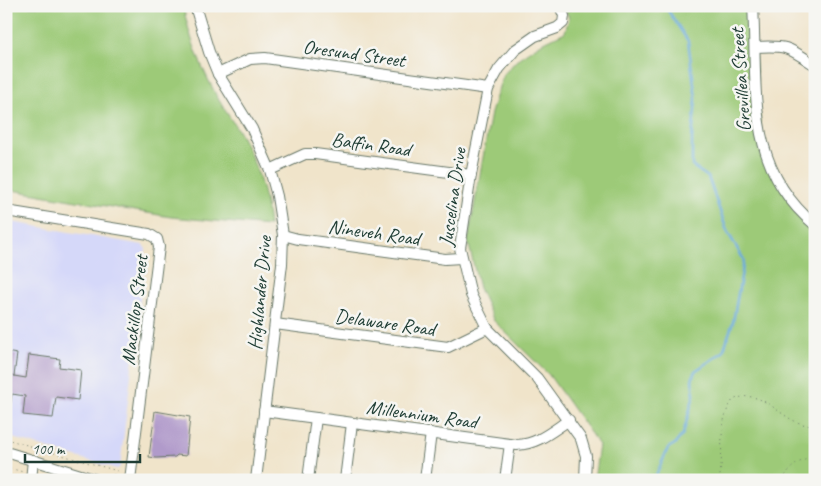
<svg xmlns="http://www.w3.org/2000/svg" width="821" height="486" viewBox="0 0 821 486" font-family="Caveat,sans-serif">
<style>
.built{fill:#d5d8f9}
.green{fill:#9dca78;stroke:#5e8456}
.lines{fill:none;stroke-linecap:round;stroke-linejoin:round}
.stream{stroke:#69aadd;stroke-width:2.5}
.building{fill:#b09aca}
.minor-casing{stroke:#687768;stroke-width:12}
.path{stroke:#687768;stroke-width:1;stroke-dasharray:1 4;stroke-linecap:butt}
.minor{stroke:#fff;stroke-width:10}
.labels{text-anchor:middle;stroke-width:5;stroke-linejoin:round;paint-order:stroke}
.street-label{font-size:20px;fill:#1f3d34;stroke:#f6f6f2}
</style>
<rect width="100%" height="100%" fill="#f6f6f2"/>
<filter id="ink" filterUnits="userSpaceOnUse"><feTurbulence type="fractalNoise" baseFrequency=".02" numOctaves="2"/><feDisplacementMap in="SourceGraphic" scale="10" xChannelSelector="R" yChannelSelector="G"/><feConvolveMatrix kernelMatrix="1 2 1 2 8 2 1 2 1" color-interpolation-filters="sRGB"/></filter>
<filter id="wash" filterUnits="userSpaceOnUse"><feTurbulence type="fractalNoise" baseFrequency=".0096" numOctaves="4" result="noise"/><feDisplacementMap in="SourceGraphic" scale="20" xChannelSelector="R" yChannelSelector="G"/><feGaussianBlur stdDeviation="1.12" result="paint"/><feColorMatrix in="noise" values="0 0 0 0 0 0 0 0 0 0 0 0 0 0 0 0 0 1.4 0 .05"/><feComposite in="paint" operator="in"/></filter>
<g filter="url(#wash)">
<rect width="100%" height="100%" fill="#f0e4ca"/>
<polygon class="built" points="6,221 143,245 146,249 120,467 117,469 6,436"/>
<g class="green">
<path d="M6,6H183C189,35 199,63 213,89C220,104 230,117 239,132C255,160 266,192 269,226L171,217L6,189Z"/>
<polygon points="564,6 751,6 763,156 815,228 815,480 594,480 599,445 549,375 494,321 479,288 468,241 491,113 499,87 504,74 519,58 540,44 565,32 569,18"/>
</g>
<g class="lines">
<polyline class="stream" points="654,480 668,448 675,444 683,434 694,395 692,380 695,371 723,352 733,322 744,260 727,231 708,177 692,166 692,138 696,99 688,41 665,6"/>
</g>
<g id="blocks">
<g class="building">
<polygon points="6,352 17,354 14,376 26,378 29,355 60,359 59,367 81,370 78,400 56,397 53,418 23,415 25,396 12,394 10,407 6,407"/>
<polygon points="155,411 190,417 186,456 177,455 175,457 156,458 149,457"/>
</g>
</g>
</g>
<g filter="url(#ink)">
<use href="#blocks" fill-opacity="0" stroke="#687768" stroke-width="1"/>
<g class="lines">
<defs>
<g id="minor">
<polyline points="195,6 209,52 218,74 252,129 270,170 277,196 283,235 282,264 256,480"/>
<polyline points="560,6 564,16 563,23 557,28 535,36 515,50 499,69 488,89 471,175 460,248 471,295 487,328 537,378 581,439 586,456 585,480"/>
<path d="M753,6C758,89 744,166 815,225"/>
<path d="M755,47C787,45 788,47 815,65"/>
<polyline points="218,74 250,59 265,58 488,89"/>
<polyline points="270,170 305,154 315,154 471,175"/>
<polyline points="6,211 149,234 157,239 159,247 130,480"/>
<polyline points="283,235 298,239 445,259 461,258"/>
<polyline points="275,324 448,347 487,328"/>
<path d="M264,411L517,445C538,444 552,431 569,420"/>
<polyline points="6,452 97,480"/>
<polyline points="31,480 33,460"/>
<polyline points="308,480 316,418"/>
<polyline points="345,480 352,423"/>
<polyline points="425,480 431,433"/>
<polyline points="505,480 510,444"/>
</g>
</defs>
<use href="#minor" class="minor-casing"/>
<g class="path">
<polyline points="573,13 573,6"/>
<polyline points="6,439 121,472"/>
<polyline points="6,467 23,472"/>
<polyline points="41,478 48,480"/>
<polyline points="139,478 145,480"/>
<polyline points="112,480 115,471"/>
<path d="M719,480C725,454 716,423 733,400C756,389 771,407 789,418C797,423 806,425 815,427"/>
<path d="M783,480C789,467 800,459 815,458"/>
</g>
<use href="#minor" class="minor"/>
</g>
</g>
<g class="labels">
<g class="street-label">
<text transform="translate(354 53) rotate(8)" y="7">Oresund Street</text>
<text transform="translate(740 80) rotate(-94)" y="7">Grevillea Street</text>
<text transform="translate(371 144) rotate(8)" y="7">Baffin Road</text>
<text transform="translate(452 197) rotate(-82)" y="7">Juscelina Drive</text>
<text transform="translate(374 232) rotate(8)" y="7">Nineveh Road</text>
<text transform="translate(259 293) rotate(-85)" y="7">Highlander Drive</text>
<text transform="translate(134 310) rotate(-83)" y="7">Mackillop Street</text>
<text transform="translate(385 322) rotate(8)" y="7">Delaware Road</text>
<text transform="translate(422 414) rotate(8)" y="7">Millennium Road</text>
</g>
</g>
<rect width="821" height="486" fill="none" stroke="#f6f6f2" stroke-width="25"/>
<path d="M25 454v8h115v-8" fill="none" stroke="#1f3d34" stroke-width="2.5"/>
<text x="32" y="454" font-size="15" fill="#1f3d34" stroke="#f6f6f2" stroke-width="4" paint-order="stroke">100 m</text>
</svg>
